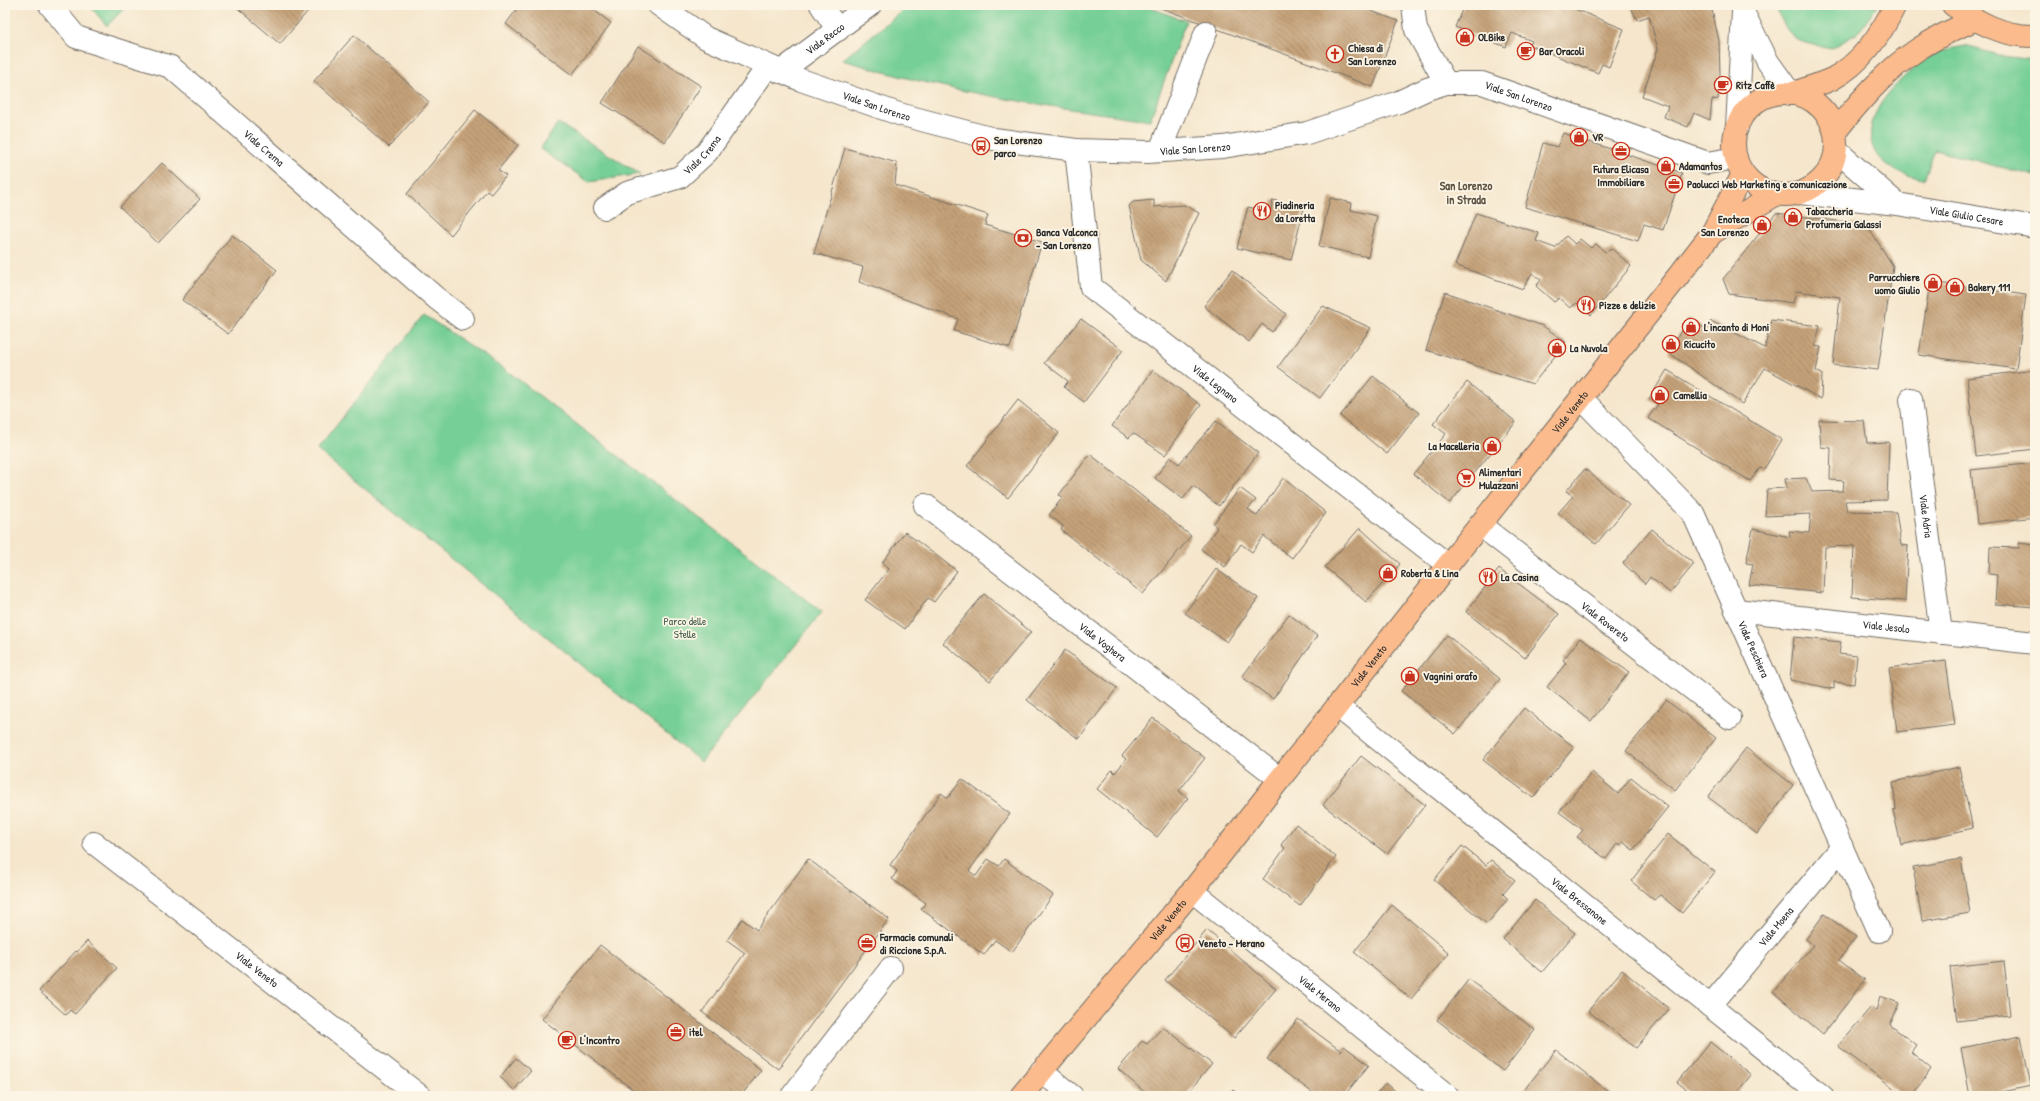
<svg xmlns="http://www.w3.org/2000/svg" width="2040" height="1101" viewBox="0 0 2040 1101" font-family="'Patrick Hand',sans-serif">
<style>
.green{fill:#76cf96;stroke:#507d60}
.building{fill:url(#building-back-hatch)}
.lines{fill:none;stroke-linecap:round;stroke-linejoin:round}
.minor-casing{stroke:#726c63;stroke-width:24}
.major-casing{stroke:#726c63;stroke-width:24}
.minor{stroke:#fff;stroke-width:22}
.major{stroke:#fbbb8c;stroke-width:22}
.labels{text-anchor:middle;stroke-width:3.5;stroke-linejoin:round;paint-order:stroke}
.poi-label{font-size:11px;font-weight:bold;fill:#2b2b2b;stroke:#fcf5e5;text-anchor:start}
.street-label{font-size:11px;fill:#2b2b2b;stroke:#fcf5e5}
.park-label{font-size:11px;fill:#425c4b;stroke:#fcf5e5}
.neighbourhood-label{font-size:12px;font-weight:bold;fill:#615546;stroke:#fcf5e5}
</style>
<defs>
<pattern id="building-back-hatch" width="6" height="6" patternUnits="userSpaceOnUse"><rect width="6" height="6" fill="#c5a279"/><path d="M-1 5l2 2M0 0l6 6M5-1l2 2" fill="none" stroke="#a08463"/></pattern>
</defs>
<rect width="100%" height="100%" fill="#fcf5e5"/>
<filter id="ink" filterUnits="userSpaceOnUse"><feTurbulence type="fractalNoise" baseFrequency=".025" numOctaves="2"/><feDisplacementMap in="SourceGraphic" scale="8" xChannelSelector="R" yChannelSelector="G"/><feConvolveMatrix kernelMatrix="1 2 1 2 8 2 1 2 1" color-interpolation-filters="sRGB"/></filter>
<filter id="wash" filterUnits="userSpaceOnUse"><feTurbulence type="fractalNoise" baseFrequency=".012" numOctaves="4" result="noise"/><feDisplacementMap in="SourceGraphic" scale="16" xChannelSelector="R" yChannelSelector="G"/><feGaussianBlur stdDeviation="0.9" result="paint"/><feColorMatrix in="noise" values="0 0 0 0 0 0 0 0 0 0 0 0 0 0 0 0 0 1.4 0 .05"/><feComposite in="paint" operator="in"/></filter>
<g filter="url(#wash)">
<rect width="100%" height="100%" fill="#f5e6cc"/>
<g class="green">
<polygon points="89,5 127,5 107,26"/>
<path d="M909,5H1143L1186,21L1150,120C1073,110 995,99 919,81C893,75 868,67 842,60Z"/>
<path d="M1802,5H1878L1858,33L1832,48C1797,42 1792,44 1777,10Z"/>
<polygon points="2003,5 2035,5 2035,11"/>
<path d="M1965,46L2002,56L2035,60V176L1935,150L1924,179C1855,167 1858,118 1904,77C1911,71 1918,63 1925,59C1938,52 1951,48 1965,46Z"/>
<polygon points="558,123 640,174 589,182 540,149"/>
<polygon points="424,315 506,370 822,612 701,762 317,450"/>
</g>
<g id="blocks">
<g class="building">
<polygon points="234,5 313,5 280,44"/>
<polygon points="520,5 587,5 611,23 572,75 506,24"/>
<polygon points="1153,5 1355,5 1398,21 1373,87"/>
<polygon points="1464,5 1565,5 1624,29 1609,67 1602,64 1598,73 1530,45 1532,41 1512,33 1506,47 1455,27"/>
<polygon points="1630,5 1711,5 1719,41 1720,74 1718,99 1712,100 1710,120 1694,113 1688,127 1664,117 1668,106 1642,96 1658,49 1649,16 1637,20"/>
<polygon points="354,35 429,102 389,147 314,81"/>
<polygon points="638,46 701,86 665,142 602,103"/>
<polygon points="475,110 518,145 498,170 506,176 491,194 487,191 451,235 407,194"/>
<polygon points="1563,133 1682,173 1663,230 1644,224 1638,241 1525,207 1543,143 1557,147"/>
<polygon points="845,148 897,163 895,185 988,215 985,225 1042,242 1010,348 954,331 958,319 859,282 863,267 814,253"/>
<polygon points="162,163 200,199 158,243 120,207"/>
<polygon points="1330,198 1352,203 1351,210 1377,216 1368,257 1319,246"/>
<polygon points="1154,200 1154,207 1184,205 1199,213 1166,281 1141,260 1129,206 1133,202"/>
<polygon points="1273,200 1304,208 1291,260 1237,248 1248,207 1270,212"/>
<polygon points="1476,213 1539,233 1536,241 1555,248 1566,236 1575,244 1580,239 1591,248 1596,244 1605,252 1612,249 1631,266 1591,315 1577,303 1570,308 1559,298 1554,302 1536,286 1541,280 1532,273 1523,289 1455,265"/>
<polygon points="1776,213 1867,225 1893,266 1878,370 1833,365 1840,297 1796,291 1793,303 1729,294 1723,279"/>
<polygon points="232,235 277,270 228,334 182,300"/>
<polygon points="1232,270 1286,314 1272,332 1262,324 1249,342 1204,306"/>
<polygon points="1930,282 2026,295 2016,369 1919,355"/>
<polygon points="1445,292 1543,326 1566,342 1533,384 1426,350"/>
<polygon points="1323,306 1371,328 1320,398 1278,367"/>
<polygon points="1689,318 1706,329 1711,321 1765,348 1771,320 1820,326 1815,346 1821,347 1816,371 1822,374 1821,399 1765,368 1742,404 1668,352"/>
<polygon points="1081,319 1123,350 1084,402 1064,387 1068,381 1044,363"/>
<polygon points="1153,370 1201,405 1165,455 1133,433 1129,438 1112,426"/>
<polygon points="1667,370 1782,440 1764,469 1760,468 1750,481 1648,418 1658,404 1649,399"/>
<polygon points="2035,370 2035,449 1976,456 1967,378"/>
<polygon points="1373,376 1419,413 1387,454 1340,416"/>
<polygon points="1467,382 1516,422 1450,503 1413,474 1446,434 1433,424"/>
<polygon points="1018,400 1059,433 1008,498 967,466"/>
<polygon points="1819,420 1864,421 1867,443 1889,442 1887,500 1845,501 1847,511 1896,512 1901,545 1908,546 1905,601 1852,597 1854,546 1825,547 1823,593 1749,585 1753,564 1746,563 1753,529 1790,537 1789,531 1809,533 1811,514 1765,516 1767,489 1787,488 1785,479 1806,478 1812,492 1843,491 1844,481 1830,480 1831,448 1821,447"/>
<polygon points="1216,421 1258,453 1219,506 1193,486 1183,499 1155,478 1170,457 1179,464"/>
<polygon points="1090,454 1191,536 1143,594 1061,530 1063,526 1049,515 1063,497 1059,495"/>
<polygon points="2035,463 2035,517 1977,524 1971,470"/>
<polygon points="1585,469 1629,505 1596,544 1558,513 1573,496 1566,491"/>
<polygon points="1283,478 1326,513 1292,558 1264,536 1252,552 1241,544 1225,567 1201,549 1217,528 1213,524 1240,488 1256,500 1248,509 1257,516"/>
<polygon points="1360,528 1400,564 1366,602 1325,567"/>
<polygon points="1652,529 1694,564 1670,593 1650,577 1645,584 1623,563"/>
<polygon points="905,532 957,571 934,602 928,598 905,629 865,600 889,569 882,563"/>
<polygon points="2019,543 2035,545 2035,607 1995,604 1997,575 1989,574 1990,547 2019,548"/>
<polygon points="1216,569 1258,598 1227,642 1185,613"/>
<polygon points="1499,569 1559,614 1525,658 1466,612"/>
<polygon points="984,594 1031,632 990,681 943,643"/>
<polygon points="1289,614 1317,636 1273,699 1242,677"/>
<polygon points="1447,635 1500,679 1455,734 1401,691"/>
<polygon points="1794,637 1841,642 1839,654 1857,656 1854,684 1834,682 1834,689 1790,680"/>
<polygon points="1580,638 1629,672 1591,721 1547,687 1566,663 1563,660"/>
<polygon points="1065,650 1117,688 1079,739 1027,700"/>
<polygon points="1946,661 1955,725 1897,732 1889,668"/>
<polygon points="1666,700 1716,738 1675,790 1626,751"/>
<polygon points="1524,708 1574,747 1533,798 1483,760"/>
<polygon points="1153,718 1205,758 1179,791 1188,798 1157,837 1097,789 1112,770 1115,773 1126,759 1122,756"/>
<polygon points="1746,748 1793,785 1757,834 1708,797"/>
<polygon points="1361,756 1425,805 1387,854 1323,805"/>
<polygon points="1959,767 1973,828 1901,845 1893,810 1896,809 1893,782"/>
<polygon points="1592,772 1618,794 1631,777 1668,807 1633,850 1623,842 1619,846 1617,844 1606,859 1577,837 1583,830 1559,812"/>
<polygon points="962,779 1010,814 969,871 976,876 988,859 999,866 1004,859 1053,895 1012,952 995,940 984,955 921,909 926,903 892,879 897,871 890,865 941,793 948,798"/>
<polygon points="1296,824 1336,857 1300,906 1263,879 1285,848 1281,845"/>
<polygon points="1668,834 1715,872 1682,913 1660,895 1654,900 1631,881"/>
<polygon points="1462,846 1486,865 1491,860 1515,880 1503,894 1508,899 1487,924 1434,880"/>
<polygon points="808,859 889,919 778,1069 702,1012 745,953 727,940 742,919 757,930"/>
<polygon points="1961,859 1970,913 1922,921 1913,867"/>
<polygon points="1535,900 1575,933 1542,972 1503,939"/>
<polygon points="1392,905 1449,953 1411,999 1354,952"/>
<polygon points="1824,914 1856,937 1839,960 1865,980 1823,1034 1773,992 1813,945 1806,939"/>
<polygon points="1207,930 1276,989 1234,1038 1165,980"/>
<polygon points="87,941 117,968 75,1014 70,1010 66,1015 39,991 76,951 77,952"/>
<polygon points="600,945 761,1070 741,1096 641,1096 542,1019"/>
<polygon points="2004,961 2010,1015 1957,1021 1950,967"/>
<polygon points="1622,970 1669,1009 1636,1048 1588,1011"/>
<polygon points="1469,979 1535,1030 1503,1071 1437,1020"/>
<polygon points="1880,996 1899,1003 1890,1025 1916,1045 1911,1052 1931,1069 1913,1096 1904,1096 1838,1046 1871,1007 1876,1011"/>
<polygon points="1298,1019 1341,1051 1344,1046 1369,1065 1344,1096 1317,1096 1267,1059"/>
<polygon points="1163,1027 1212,1064 1185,1096 1149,1096 1118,1069 1142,1041 1147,1044"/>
<polygon points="2021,1036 2031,1086 1983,1096 1970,1096 1961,1048"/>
<polygon points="1710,1042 1751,1075 1734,1096 1695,1096 1677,1082"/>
<polygon points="1556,1050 1614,1096 1532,1096 1524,1090"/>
<polygon points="516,1058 531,1071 514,1090 500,1077"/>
<polygon points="1386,1083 1401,1096 1375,1096"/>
<polygon points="1233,1090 1241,1096 1228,1096"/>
</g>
</g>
</g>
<g filter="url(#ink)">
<use href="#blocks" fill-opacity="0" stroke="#726c63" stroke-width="1"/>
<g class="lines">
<defs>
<g id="minor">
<path id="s1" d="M50,5L76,37L171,67L436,298L463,319"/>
<path id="s2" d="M659,5L706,38L801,80L899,114L994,139L1076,150L1148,152L1223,147L1307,133L1399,102L1427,89L1446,83H1482L1708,163L1736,158"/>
<polyline points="821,5 838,30"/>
<polyline points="1413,5 1416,30 1446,83"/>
<polyline points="1743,12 1768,62 1791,94"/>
<path id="s3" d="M780,72L870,5"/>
<polyline points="1737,128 1743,12"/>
<path id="s4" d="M1076,150L1091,287L1448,565"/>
<polyline points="1836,150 1897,204"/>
<polyline points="1160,151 1206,32"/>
<path id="s5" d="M1800,193L1897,204L2035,227"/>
<path id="s6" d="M605,208L627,193L680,177L707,152L768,66"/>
<path id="s7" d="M1582,399L1693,513L1879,931"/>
<path id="s8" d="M1911,399L1941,633"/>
<path id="s9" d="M925,505L1280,779"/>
<path id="s10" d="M1480,525L1730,718"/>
<path id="s11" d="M1736,610L2035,643"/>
<path id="s12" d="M1337,706L1822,1096"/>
<path id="s13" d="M94,843L420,1096"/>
<path id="s14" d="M1192,891L1448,1096"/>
<path id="s15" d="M1710,1006L1842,847"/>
<polyline points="1041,1071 1072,1096"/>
<polyline points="792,1096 891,968"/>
</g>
<g id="major">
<path d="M1953,5C1977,22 2004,37 2035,36"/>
<circle cx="1785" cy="144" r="51"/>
<path d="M1791,94C1804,89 1819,85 1832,79C1861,64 1882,33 1895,5"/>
<path d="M1835,132C1859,102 1885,71 1917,50C1935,38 1954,29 1974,20"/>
<polyline points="1712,233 1775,195"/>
<path id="s16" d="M1021,1096L1192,891L1448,565L1687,265L1712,233L1743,174"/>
</g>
</defs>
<use href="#minor" class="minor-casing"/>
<use href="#major" class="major-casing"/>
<use href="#minor" class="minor"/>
<use href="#major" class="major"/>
</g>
</g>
<defs>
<symbol id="shop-ring" viewBox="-11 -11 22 22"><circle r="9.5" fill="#fcf5e5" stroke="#c8321e" stroke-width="1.5"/><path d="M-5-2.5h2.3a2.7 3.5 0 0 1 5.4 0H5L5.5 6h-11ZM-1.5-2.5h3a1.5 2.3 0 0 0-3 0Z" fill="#c8321e"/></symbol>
<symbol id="cafe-ring" viewBox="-11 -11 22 22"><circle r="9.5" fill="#fcf5e5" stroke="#c8321e" stroke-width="1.5"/><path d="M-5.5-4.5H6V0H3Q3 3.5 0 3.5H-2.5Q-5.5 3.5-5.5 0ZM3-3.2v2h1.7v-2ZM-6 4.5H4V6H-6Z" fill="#c8321e"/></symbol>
<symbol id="church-ring" viewBox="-11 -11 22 22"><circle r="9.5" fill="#fcf5e5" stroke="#c8321e" stroke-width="1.5"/><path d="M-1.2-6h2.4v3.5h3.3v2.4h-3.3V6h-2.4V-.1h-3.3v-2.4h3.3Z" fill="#c8321e"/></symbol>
<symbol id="bus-ring" viewBox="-11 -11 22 22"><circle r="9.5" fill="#fcf5e5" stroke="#c8321e" stroke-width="1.5"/><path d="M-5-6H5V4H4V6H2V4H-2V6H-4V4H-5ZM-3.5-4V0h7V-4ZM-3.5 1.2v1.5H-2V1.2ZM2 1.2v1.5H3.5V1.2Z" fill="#c8321e"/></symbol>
<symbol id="office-ring" viewBox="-11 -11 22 22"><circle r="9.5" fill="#fcf5e5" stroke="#c8321e" stroke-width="1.5"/><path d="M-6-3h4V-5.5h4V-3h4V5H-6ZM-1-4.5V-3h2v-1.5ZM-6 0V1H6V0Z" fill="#c8321e"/></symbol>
<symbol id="restaurant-ring" viewBox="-11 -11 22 22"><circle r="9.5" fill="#fcf5e5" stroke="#c8321e" stroke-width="1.5"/><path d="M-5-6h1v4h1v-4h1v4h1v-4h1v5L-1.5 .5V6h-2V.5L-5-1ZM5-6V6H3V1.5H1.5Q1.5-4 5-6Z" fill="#c8321e"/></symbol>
<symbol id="bank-ring" viewBox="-11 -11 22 22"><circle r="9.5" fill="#fcf5e5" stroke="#c8321e" stroke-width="1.5"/><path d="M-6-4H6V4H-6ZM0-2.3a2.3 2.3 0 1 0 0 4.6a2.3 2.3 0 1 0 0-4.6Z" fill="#c8321e"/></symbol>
<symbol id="supermarket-ring" viewBox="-11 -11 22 22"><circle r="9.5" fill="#fcf5e5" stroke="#c8321e" stroke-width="1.5"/><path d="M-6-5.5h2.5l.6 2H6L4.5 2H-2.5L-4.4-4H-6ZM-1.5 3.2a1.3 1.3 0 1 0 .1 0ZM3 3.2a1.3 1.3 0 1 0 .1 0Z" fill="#c8321e"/></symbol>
</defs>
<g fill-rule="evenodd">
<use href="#shop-ring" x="1455" y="27" width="20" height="20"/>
<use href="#cafe-ring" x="1516" y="41" width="20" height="20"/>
<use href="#church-ring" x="1325" y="44" width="20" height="20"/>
<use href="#cafe-ring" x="1713" y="75" width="20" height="20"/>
<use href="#shop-ring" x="1569" y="127" width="20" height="20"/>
<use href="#bus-ring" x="971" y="136" width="20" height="20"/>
<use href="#office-ring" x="1611" y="141" width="20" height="20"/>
<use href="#shop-ring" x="1656" y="156" width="20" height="20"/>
<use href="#office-ring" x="1664" y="174" width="20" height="20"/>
<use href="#restaurant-ring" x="1252" y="201" width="20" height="20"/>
<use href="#shop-ring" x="1783" y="207" width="20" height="20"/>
<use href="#shop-ring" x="1752" y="215" width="20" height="20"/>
<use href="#bank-ring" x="1013" y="228" width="20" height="20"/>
<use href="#shop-ring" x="1923" y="273" width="20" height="20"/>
<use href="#shop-ring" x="1945" y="277" width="20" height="20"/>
<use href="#restaurant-ring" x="1576" y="295" width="20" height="20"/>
<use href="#shop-ring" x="1681" y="317" width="20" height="20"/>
<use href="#shop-ring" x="1661" y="334" width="20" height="20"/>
<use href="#shop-ring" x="1547" y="338" width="20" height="20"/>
<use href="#shop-ring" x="1650" y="385" width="20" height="20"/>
<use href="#shop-ring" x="1482" y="436" width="20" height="20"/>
<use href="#supermarket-ring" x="1456" y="468" width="20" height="20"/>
<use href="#shop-ring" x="1378" y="563" width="20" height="20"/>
<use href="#restaurant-ring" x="1478" y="567" width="20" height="20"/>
<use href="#shop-ring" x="1400" y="666" width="20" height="20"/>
<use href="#office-ring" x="857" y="933" width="20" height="20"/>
<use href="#bus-ring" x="1175" y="933" width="20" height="20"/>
<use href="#office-ring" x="666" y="1022" width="20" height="20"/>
<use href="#cafe-ring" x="557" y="1030" width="20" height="20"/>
</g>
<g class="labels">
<g class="poi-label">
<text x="1478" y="41">OLBike</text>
<text x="1348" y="52">Chiesa di<tspan x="1348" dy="13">San Lorenzo</tspan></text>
<text x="1539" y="55">Bar Oracoli</text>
<text x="1736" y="89">Ritz Caffè</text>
<text x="1592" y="141">VR</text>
<text x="994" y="144">San Lorenzo<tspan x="994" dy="13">parco</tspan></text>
<text x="1679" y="170">Adamantos</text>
<text x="1621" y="173" text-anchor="middle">Futura Elicasa<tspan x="1621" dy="13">Immobiliare</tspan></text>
<text x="1687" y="188">Paolucci Web Marketing e comunicazione</text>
<text x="1275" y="209">Piadineria<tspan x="1275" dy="13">da Loretta</tspan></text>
<text x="1806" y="215">Tabaccheria<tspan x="1806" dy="13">Profumeria Galassi</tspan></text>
<text x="1749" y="223" text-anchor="end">Enoteca<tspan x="1749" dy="13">San Lorenzo</tspan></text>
<text x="1036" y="236">Banca Valconca<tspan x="1036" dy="13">- San Lorenzo</tspan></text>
<text x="1920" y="281" text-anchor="end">Parrucchiere<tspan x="1920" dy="13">uomo Giulio</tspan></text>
<text x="1968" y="291">Bakery 111</text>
<text x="1599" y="309">Pizze e delizie</text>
<text x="1704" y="331">L'incanto di Moni</text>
<text x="1684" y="348">Ricucito</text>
<text x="1570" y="352">La Nuvola</text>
<text x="1673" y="399">Camellia</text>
<text x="1479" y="450" text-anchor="end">La Macelleria</text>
<text x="1479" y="476">Alimentari<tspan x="1479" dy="13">Mulazzani</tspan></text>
<text x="1401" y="577">Roberta &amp; Lina</text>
<text x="1501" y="581">La Casina</text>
<text x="1423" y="680">Vagnini orafo</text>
<text x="880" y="941">Farmacie comunali<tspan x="880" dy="13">di Riccione S.p.A.</tspan></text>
<text x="1198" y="947">Veneto - Merano</text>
<text x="689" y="1036">itel</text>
<text x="580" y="1044">L'Incontro</text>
</g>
<g class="street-label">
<text dy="4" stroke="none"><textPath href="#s3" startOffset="56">Viale Recco</textPath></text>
<text dy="4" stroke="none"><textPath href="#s2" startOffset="901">Viale San Lorenzo</textPath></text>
<text dy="4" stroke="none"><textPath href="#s2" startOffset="241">Viale San Lorenzo</textPath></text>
<text dy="4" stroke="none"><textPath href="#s1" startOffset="264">Viale Crema</textPath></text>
<text dy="4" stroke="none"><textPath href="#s2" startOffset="565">Viale San Lorenzo</textPath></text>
<text dy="4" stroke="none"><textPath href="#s6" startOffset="113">Viale Crema</textPath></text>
<text dy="4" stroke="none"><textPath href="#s5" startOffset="168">Viale Giulio Cesare</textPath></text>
<text dy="4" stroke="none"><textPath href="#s4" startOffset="295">Viale Legnano</textPath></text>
<text dy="4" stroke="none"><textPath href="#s16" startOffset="877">Viale Veneto</textPath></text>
<text dy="4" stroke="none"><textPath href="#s8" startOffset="118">Viale Adria</textPath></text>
<text dy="4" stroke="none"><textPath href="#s10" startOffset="158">Viale Rovereto</textPath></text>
<text dy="4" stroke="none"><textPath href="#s11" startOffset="151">Viale Jesolo</textPath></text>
<text dy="4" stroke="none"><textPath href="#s9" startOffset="224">Viale Voghera</textPath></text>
<text dy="4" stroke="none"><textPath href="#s7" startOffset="308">Viale Peschiera</textPath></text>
<text dy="4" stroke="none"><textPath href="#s16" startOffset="553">Viale Veneto</textPath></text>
<text dy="4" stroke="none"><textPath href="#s12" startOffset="311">Viale Bressanone</textPath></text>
<text dy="4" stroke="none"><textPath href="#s16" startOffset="229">Viale Veneto</textPath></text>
<text dy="4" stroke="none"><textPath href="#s15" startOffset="103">Viale Moena</textPath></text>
<text dy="4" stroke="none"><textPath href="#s13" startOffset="206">Viale Veneto</textPath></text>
<text dy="4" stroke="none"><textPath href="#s14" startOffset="164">Viale Merano</textPath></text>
</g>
<g class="park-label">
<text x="685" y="625">Parco delle<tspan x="685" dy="13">Stelle</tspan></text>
</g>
<g class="neighbourhood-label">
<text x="1466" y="190">San Lorenzo<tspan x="1466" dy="14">in Strada</tspan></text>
</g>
</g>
<rect width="2040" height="1101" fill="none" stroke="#fcf5e5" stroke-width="20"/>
</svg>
